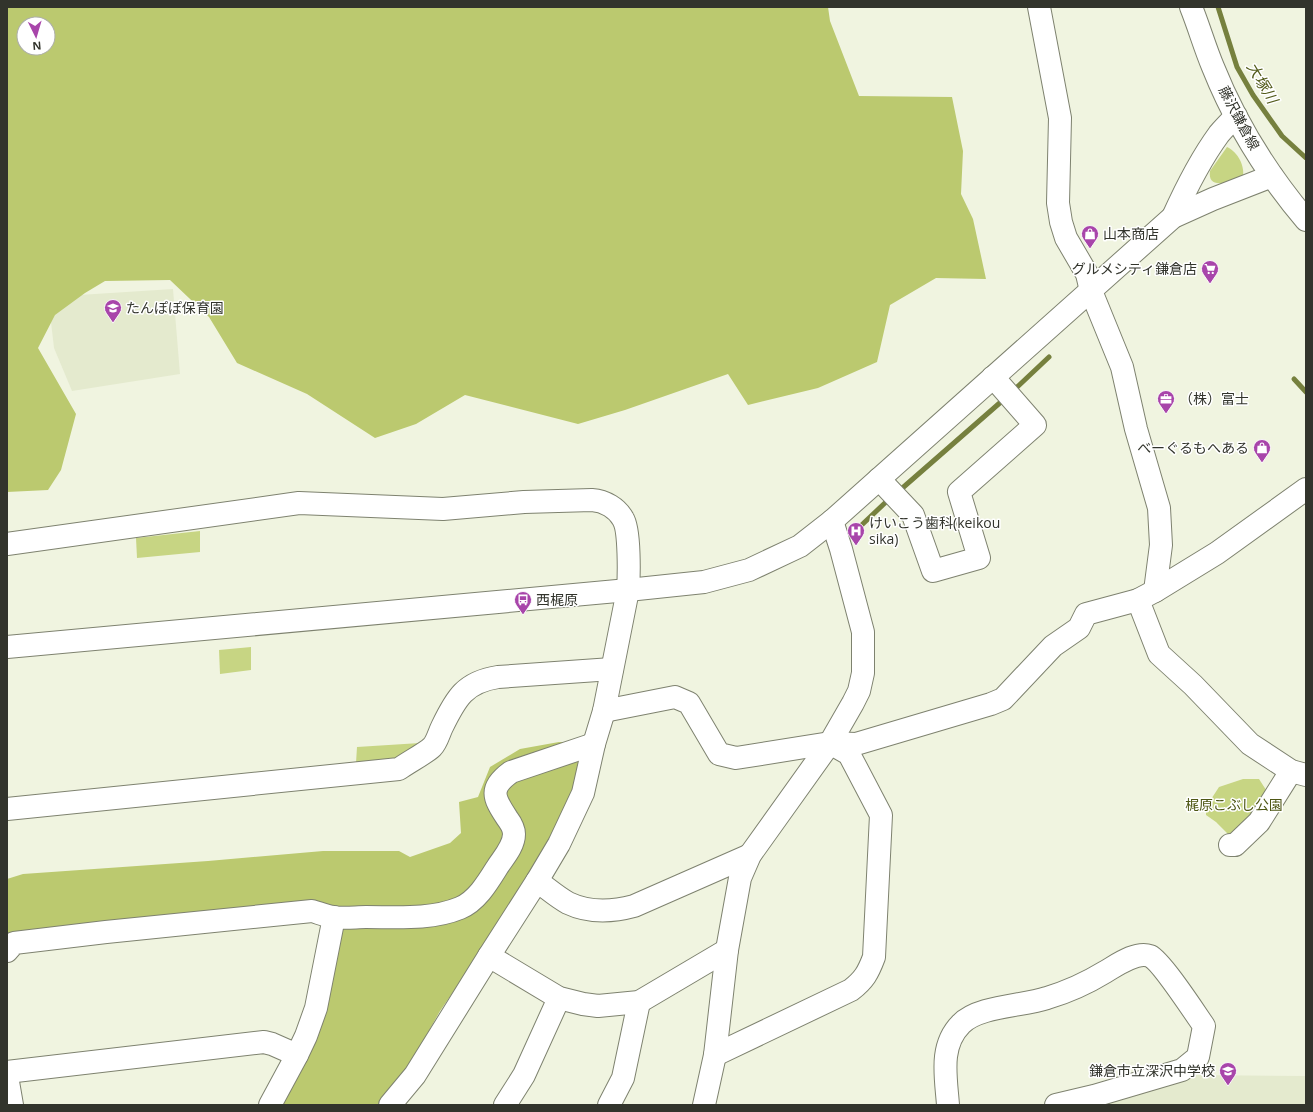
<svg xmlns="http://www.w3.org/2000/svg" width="1313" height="1112" viewBox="0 0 1313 1112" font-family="'Open Sans','Noto Sans JP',sans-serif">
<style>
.built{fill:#e4eace}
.green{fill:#c7d583}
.forest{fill:#bbc96f;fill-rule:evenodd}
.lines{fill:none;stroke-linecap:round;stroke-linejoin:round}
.stream{stroke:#76803e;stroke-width:5}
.minor-casing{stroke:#7e826f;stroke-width:24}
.major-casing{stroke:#7e826f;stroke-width:24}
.minor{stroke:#fff;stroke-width:22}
.major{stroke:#fff;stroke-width:22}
.labels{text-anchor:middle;stroke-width:3;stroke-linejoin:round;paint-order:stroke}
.street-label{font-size:14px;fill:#32342c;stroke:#fff}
.poi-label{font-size:14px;fill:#32342c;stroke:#fff;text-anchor:start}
.park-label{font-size:14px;fill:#4e5715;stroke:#fff}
.water-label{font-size:15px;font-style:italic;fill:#535c1b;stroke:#fff}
</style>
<rect width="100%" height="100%" fill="#f0f4e0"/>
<g class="built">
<polygon points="173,289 180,374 72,391 54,348 48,297"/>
<polygon points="1195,1075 1306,1076 1306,1105 1102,1105 1108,1097"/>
</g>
<g class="green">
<path d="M1227,147C1238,152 1245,166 1243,177C1233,180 1207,192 1210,171Z"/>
<polygon points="200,531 200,552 137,558 136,538"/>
<polygon points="251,647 251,670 220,674 219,650"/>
<polygon points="420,743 402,758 356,763 357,747"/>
<polygon points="1243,779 1259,779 1268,793 1237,834 1228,834 1216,822 1206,815 1206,807 1219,787"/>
</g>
<g class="forest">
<path d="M7,7H828L830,21L859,96L952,97L963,151L961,194L973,219L986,279L936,278L890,305L877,362L818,388L748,405L728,374L625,410L578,424L465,395L416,424L375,438L307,394L237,363L209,317L170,280L105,281L85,293L55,315L38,348L76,414L61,470L48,490L7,492ZM24,24H48V48H24Z"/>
<polygon points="559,742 574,742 501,772 508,834 465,897 441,909 7,943 7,879 23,874 208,861 323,851 399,851 410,857 450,843 461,833 459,802 478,797 490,767 520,749"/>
<polygon points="583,759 569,804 554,838 486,944 440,1011 405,1073 380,1103 377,1105 276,1105 339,930 348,923 423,923 509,862 501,794 508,782"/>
</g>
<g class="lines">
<g class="stream">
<polyline points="1218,7 1237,67 1253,95 1282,136 1306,158"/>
<polyline points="1294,379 1306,392"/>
<polyline points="1013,391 1049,357"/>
<polyline points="899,491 1002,401"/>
<polyline points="849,537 887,501"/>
</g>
<defs>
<g id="minor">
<polyline points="1039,7 1060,118 1058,203 1061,222 1066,238 1087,274 1091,291 1122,367 1136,429 1159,508 1161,545 1155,591"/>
<path d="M1173,217C1186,188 1200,160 1219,134C1224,128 1230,122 1236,116"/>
<polyline points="879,479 913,515 933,571 979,558 959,492 1035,425 993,377"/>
<path d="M7,544L299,503L443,509L524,502L592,500C605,501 617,508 623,519C630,530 629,576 628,590L604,711L594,744L583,793L559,844L537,881L489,956L415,1075L390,1105"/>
<polyline points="1138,600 1159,654 1193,685 1250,744 1291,771 1306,775"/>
<polyline points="7,647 628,590 704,582 749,570 800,546 832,521 1173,217 1213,199 1272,176"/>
<polyline points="604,711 675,697 689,703 719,754 736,758 830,743 856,744 991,704 1003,699 1053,646 1079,628 1086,614 1138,600 1155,591 1217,553 1306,489"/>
<path d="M7,809L399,769C407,763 426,753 432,747C437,742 439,733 442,727C456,698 465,682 498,677L612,669"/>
<polyline points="1230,845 1235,845 1259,822 1291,771"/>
<path d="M537,881C547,888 557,897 568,903C589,913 612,912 634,906L750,855"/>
<path d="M7,951L14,943L106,932L312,911C319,913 326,916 333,917C343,919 356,917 366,917C397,917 431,920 460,908C477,901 488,882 498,866C504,857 514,846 514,834C514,828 510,822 507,818C493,797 489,788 511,772L594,744"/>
<polyline points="489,956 559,998 583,1004 598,1006 639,1002 727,950"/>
<path d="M715,1055L851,990C864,980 868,973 874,957L881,815L849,754L830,743"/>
<polyline points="7,1072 264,1042 272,1044 297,1055"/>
<polyline points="7,1076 12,1105"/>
<polyline points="270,1105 297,1055 306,1036 316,1008 334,917"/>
<polyline points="505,1105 524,1075 559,998"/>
<polyline points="609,1105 623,1078 639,1002"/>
<polyline points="704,1105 715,1055 727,950 740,878 750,855 830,743 853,703 859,691 863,673 863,632 841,549 832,521"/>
<path d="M948,1105C946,1077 939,1046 961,1024C978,1006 1023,1006 1047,998C1067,992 1087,983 1105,972C1117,965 1136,951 1150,956C1161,961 1195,1013 1204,1026L1198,1057L1182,1070L1094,1096L1056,1105"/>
</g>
<path id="major" d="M1191,7C1199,27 1205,48 1213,67C1235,122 1268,175 1306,220"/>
</defs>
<use href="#minor" class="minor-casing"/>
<use href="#major" class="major-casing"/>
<use href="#minor" class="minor"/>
<use href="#major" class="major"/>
</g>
<defs>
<symbol id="shop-pin" viewBox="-11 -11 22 30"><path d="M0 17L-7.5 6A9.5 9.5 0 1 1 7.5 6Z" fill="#a845aa" stroke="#fff"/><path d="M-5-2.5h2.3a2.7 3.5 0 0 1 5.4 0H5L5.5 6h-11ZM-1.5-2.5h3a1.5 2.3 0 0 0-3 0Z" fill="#fff"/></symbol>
<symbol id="supermarket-pin" viewBox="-11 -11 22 30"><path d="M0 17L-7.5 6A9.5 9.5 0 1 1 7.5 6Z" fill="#a845aa" stroke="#fff"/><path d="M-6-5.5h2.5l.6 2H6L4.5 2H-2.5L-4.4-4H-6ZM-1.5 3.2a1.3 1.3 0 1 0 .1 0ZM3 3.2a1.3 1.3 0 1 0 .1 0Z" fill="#fff"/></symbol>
<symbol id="school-pin" viewBox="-11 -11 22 30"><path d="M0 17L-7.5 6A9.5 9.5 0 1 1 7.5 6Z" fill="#a845aa" stroke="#fff"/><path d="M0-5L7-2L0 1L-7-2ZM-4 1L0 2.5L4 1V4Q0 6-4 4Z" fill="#fff"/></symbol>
<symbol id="office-pin" viewBox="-11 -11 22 30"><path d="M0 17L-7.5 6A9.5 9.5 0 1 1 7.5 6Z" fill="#a845aa" stroke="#fff"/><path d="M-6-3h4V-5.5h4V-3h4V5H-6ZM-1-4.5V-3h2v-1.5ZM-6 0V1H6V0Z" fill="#fff"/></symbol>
<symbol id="hospital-pin" viewBox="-11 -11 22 30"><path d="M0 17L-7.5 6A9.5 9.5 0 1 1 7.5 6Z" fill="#a845aa" stroke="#fff"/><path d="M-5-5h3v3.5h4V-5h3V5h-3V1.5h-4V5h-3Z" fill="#fff"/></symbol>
<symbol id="bus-pin" viewBox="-11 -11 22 30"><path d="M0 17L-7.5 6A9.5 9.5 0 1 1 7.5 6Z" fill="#a845aa" stroke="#fff"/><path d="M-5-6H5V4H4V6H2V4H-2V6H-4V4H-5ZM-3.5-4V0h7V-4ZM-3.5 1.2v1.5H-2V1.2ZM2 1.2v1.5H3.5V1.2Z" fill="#fff"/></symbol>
</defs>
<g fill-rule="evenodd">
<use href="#shop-pin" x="1080" y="224" width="20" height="27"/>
<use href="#supermarket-pin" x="1200" y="259" width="20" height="27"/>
<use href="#school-pin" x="103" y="298" width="20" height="27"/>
<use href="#office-pin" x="1156" y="389" width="20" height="27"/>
<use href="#shop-pin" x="1252" y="438" width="20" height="27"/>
<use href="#hospital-pin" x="846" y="521" width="20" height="27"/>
<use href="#bus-pin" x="513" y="590" width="20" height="27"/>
<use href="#school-pin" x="1218" y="1061" width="20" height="27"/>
</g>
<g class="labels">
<g class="street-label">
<text transform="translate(1239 118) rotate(62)" y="5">藤沢鎌倉線</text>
</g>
<g class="poi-label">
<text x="1103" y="239">山本商店</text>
<text x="1197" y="274" text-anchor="end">グルメシティ鎌倉店</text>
<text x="126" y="313">たんぽぽ保育園</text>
<text x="1179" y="404">（株）富士</text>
<text x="1249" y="453" text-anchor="end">べーぐるもへある</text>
<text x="869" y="528">けいこう歯科(keikou<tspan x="869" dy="16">sika)</tspan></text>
<text x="536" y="605">西梶原</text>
<text x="1215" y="1076" text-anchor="end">鎌倉市立深沢中学校</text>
</g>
<g class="park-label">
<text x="1234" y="810">梶原こぶし公園</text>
</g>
<g class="water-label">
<text transform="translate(1262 83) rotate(59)" y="5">大塚川</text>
</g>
</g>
<rect width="1313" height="1112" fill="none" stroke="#32342c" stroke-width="16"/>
<g transform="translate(36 36) rotate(175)"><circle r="19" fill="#ffffff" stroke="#adaeab"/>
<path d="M0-3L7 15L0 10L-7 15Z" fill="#a845aa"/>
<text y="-6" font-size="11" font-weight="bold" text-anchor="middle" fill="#32342c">N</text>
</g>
</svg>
